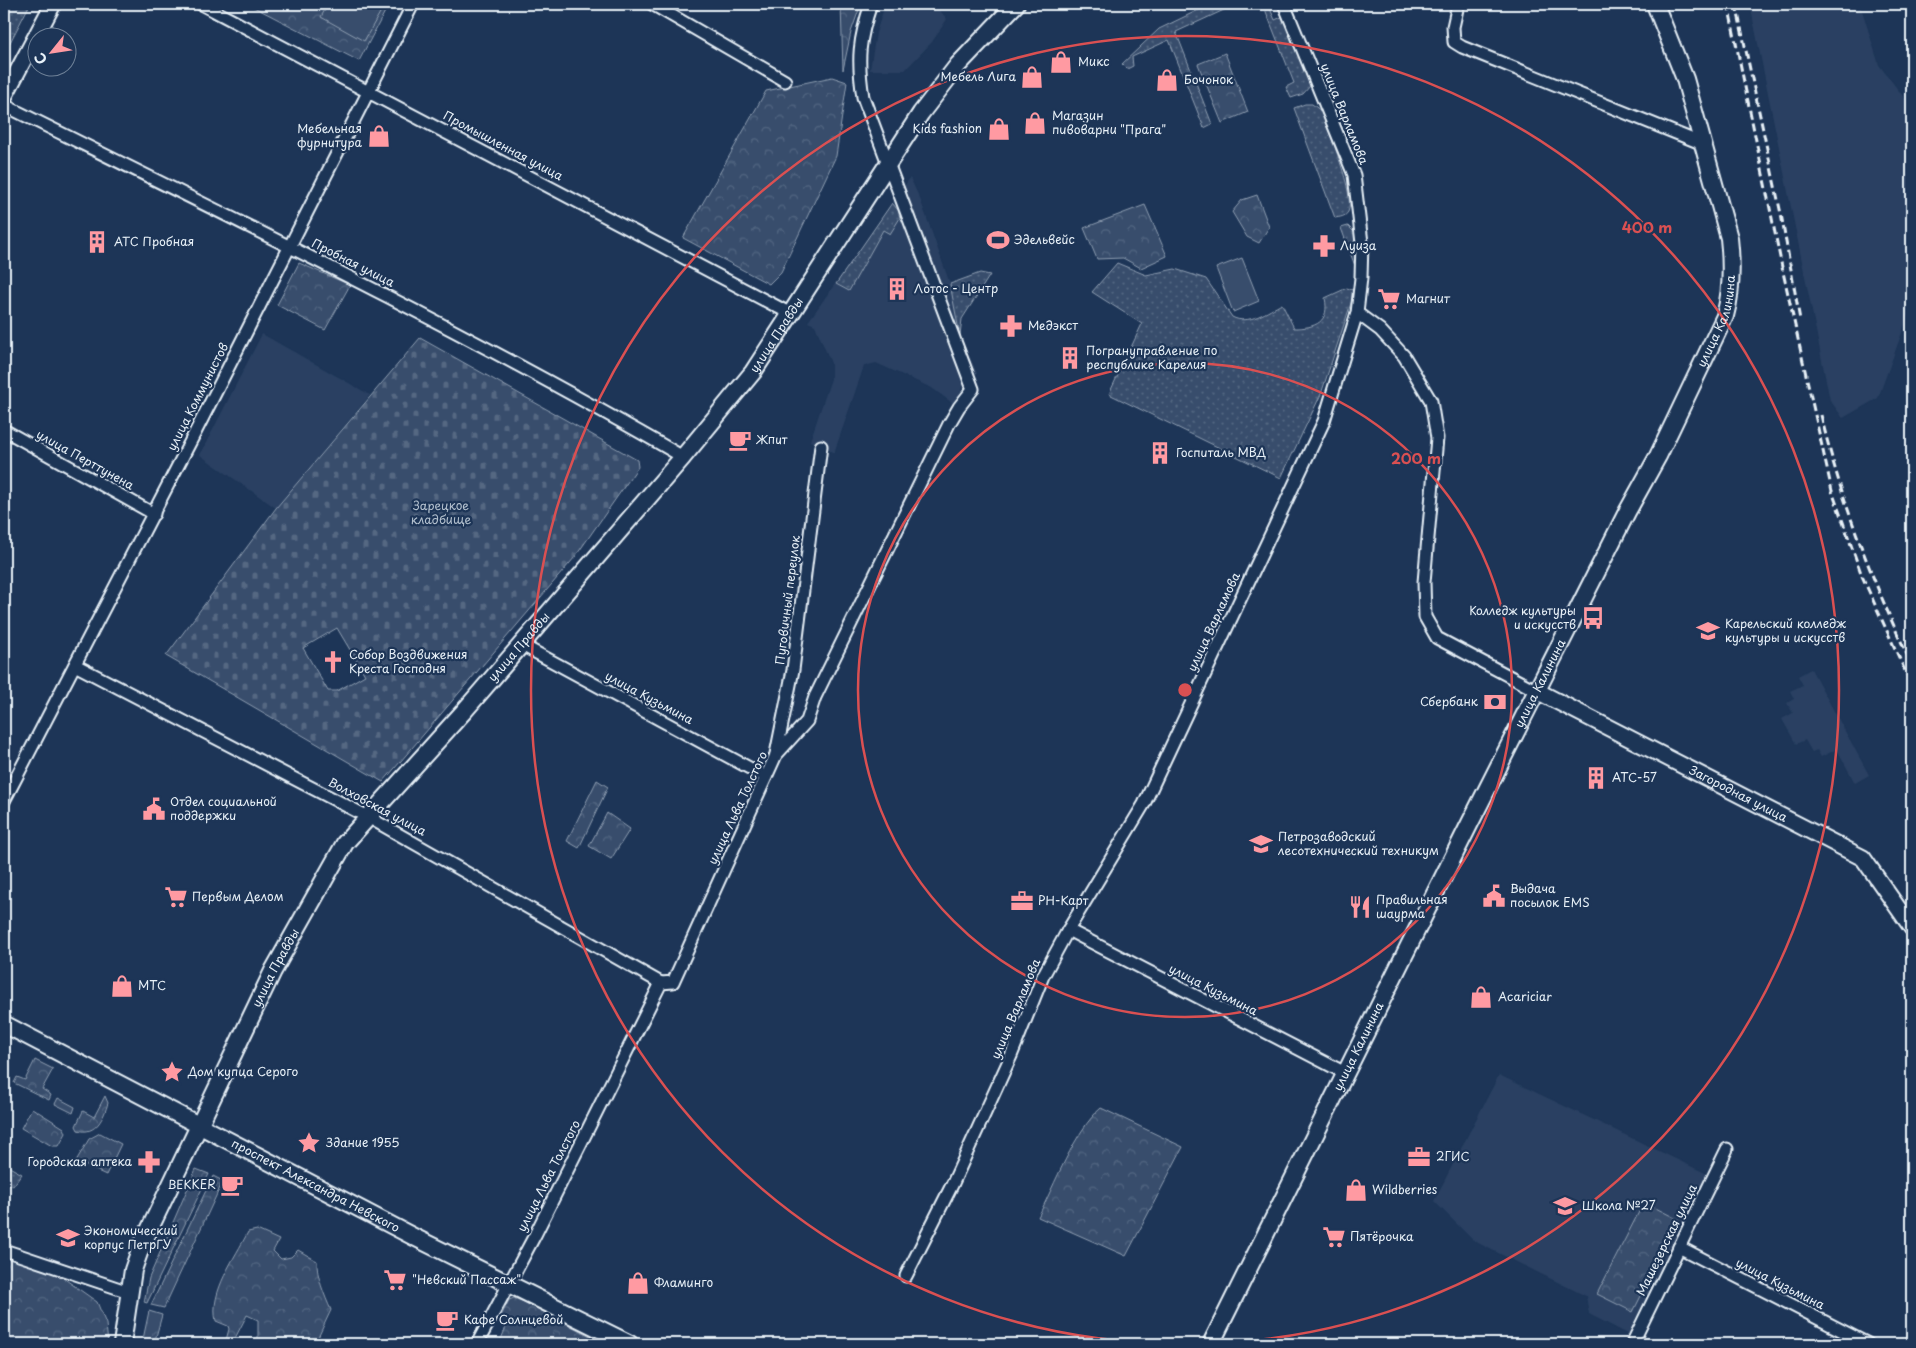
<svg xmlns="http://www.w3.org/2000/svg" width="1916" height="1348" viewBox="0 0 1916 1348" font-family="'Playpen Sans',sans-serif">
<style>
.built{fill:#2a4162}
.grass{fill:url(#grass-dots);stroke:#909fb2}
.forest{fill:url(#forest-crowns);stroke:#909fb2}
.cemetery{fill:url(#cemetery-stones);stroke:#909fb2;fill-rule:evenodd}
.pitch{fill:#374d6c;stroke:#909fb2}
.lines{fill:none;stroke-linecap:round;stroke-linejoin:round}
.minor-casing{stroke:#e8f1f8;stroke-width:15}
.tertiary-casing{stroke:#e8f1f8;stroke-width:19}
.secondary-casing{stroke:#e8f1f8;stroke-width:20}
.minor{stroke:#1d3557;stroke-width:11}
.tertiary{stroke:#1d3557;stroke-width:15}
.secondary{stroke:#1d3557;stroke-width:16}
.rail{stroke:#e8f1f8;stroke-width:3;stroke-dasharray:8 4;stroke-linecap:butt}
.ring{fill:none;stroke:#da5052;stroke-width:2.5}
.labels{text-anchor:middle;stroke-width:4.5;stroke-linejoin:round;paint-order:stroke}
.poi-label{font-size:12px;fill:#e8f1f8;stroke:#1d3557;text-anchor:start}
.street-label{font-size:12px;fill:#e8f1f8;stroke:#1d3557}
.park-label{font-size:12px;fill:#b3c0ce;stroke:#1d3557}
.centre{fill:#da5052;stroke:#1d3557;stroke-width:2.5}
.ring-label{font-size:15px;text-anchor:middle;font-weight:bold;fill:#da5052;stroke:#1d3557;stroke-width:4.5;stroke-linejoin:round;paint-order:stroke}
</style>
<defs>
<pattern id="grass-dots" width="8" height="8" patternUnits="userSpaceOnUse" patternTransform="scale(1.25)"><rect width="8" height="8" fill="#374d6c"/><path d="M2 2h.1M6 6h.1" fill="none" stroke="#546782" stroke-width="1.8" stroke-linecap="round"/></pattern>
<pattern id="forest-crowns" width="20" height="18" patternUnits="userSpaceOnUse" patternTransform="scale(1.25)"><rect width="20" height="18" fill="#374d6c"/><path d="M2 6a3 3 0 1 1 6 0M12 15a3 3 0 1 1 6 0" fill="none" stroke="#546782"/></pattern>
<pattern id="cemetery-stones" width="16" height="16" patternUnits="userSpaceOnUse" patternTransform="scale(1.25)"><rect width="16" height="16" fill="#374d6c"/><path d="M2 7V4a2 2 0 0 1 4 0v3zM10 15v-3a2 2 0 0 1 4 0v3z" fill="#546782"/></pattern>
</defs>
<rect width="100%" height="100%" fill="#1d3557"/>
<filter id="ink" filterUnits="userSpaceOnUse"><feTurbulence type="fractalNoise" baseFrequency=".02" numOctaves="2"/><feDisplacementMap in="SourceGraphic" scale="10" xChannelSelector="R" yChannelSelector="G"/><feConvolveMatrix kernelMatrix="1 2 1 2 8 2 1 2 1" color-interpolation-filters="sRGB"/></filter>
<g filter="url(#ink)">
<g class="built">
<polygon points="1750,4 1860,4 1879,65 1912,108 1912,305 1878,398 1843,418 1830,400"/>
<polygon points="885,5 936,6 947,19 932,42 905,70 870,70 876,33"/>
<polygon points="910,178 920,199 950,284 960,336 977,373 964,383 955,405 932,388 876,363 864,366 834,453 810,441 831,379 831,363 815,325 808,322"/>
<polygon points="262,334 370,395 276,508 200,455"/>
<polygon points="1811,669 1869,775 1855,783 1837,749 1821,757 1817,750 1812,752 1805,740 1796,744 1782,719 1793,713 1787,703 1794,699 1790,691 1803,685 1798,676"/>
<polygon points="1499,1075 1707,1174 1630,1335 1589,1314 1586,1296 1474,1241 1434,1201"/>
</g>
<g class="grass">
<polygon points="12,4 30,4 4,54 4,19"/>
<polygon points="1211,4 1237,4 1176,32 1212,124 1204,128 1169,40 1132,57 1133,66 1127,69 1122,64 1159,29"/>
<polygon points="1263,4 1268,4 1275,20 1284,16 1311,85 1303,94 1291,98 1286,87 1294,83"/>
<path d="M1305,104H1312L1321,111C1328,129 1356,196 1348,212C1345,217 1340,217 1335,218L1294,108Z"/>
<polygon points="892,203 898,210 900,218 890,234 883,230 849,291 836,284"/>
<polygon points="1348,226 1355,233 1355,266 1341,228"/>
<path d="M1117,263L1146,275L1175,269L1206,279L1232,317C1248,326 1268,311 1282,304L1294,328C1316,328 1330,322 1325,298L1347,288L1355,291L1321,394L1281,478L1109,394L1142,324L1092,292Z"/>
<polygon points="980,273 990,275 962,319 960,336 950,284"/>
<polygon points="4,1164 22,1174 13,1186 4,1182"/>
</g>
<g class="forest">
<polygon points="248,4 389,4 359,61"/>
<polygon points="841,4 861,4 851,32 843,70"/>
<polygon points="1225,53 1248,112 1222,123 1198,64"/>
<polygon points="832,77 847,82 836,156 781,272 769,284 683,238 766,91"/>
<polygon points="1257,195 1269,227 1259,243 1247,237 1232,212 1242,200"/>
<polygon points="1145,205 1167,256 1141,268 1123,258 1097,259 1084,228"/>
<polygon points="299,263 350,285 325,330 277,305"/>
<polygon points="597,780 608,787 579,848 567,841"/>
<polygon points="607,813 630,829 611,859 589,846"/>
<polygon points="35,1060 53,1069 42,1089 51,1095 49,1100 14,1083 17,1077 25,1080"/>
<path d="M105,1096L108,1103C104,1117 96,1136 78,1130L76,1126L83,1111L94,1117Z"/>
<polygon points="58,1098 75,1107 73,1113 55,1104"/>
<polygon points="32,1108 64,1128 66,1133 59,1146 52,1146 21,1128"/>
<path d="M1101,1108L1183,1147L1126,1256L1038,1217C1054,1186 1075,1130 1101,1108Z"/>
<polygon points="100,1133 121,1144 106,1175 76,1161 89,1139"/>
<polygon points="196,1169 209,1174 147,1303 144,1302 149,1278"/>
<polygon points="213,1176 223,1181 164,1308 151,1305"/>
<polygon points="1644,1202 1679,1220 1633,1312 1597,1294"/>
<path d="M257,1230L279,1240L273,1251L281,1259L291,1257L298,1250L317,1261C316,1275 325,1297 331,1310L315,1344H258V1320L247,1315L232,1344H225L229,1329L228,1326L216,1321C209,1292 235,1258 248,1232Z"/>
<polygon points="4,1256 59,1275 97,1302 106,1324 108,1344 4,1344"/>
<polygon points="514,1298 524,1302 606,1344 499,1344 509,1320 501,1316 509,1300"/>
<polygon points="149,1311 162,1315 154,1344 142,1344"/>
<polygon points="1832,1332 1855,1344 1826,1344"/>
</g>
<path class="cemetery" d="M420,338L637,460L638,467L575,557L383,782L166,656L276,508ZM337,628L365,675L337,691H328L303,648Z"/>
<g class="pitch">
<polygon points="328,4 385,4 364,41 321,17"/>
<polygon points="1242,258 1259,301 1233,312 1216,268"/>
</g>
<g class="lines">
<defs>
<g id="minor">
<polyline points="201,4 791,314"/>
<polyline points="652,4 785,81"/>
<polyline points="1457,9 1453,27 1454,42 1462,47 1703,144"/>
<path d="M4,105C232,218 462,329 683,457"/>
<polyline points="1357,313 1380,330 1404,356 1431,401 1437,438 1424,582 1425,617 1437,638 1537,691"/>
<polyline points="4,430 154,514"/>
<polyline points="520,644 766,777"/>
<polyline points="75,665 368,817 661,983"/>
<polyline points="776,754 793,670 821,446"/>
<polyline points="4,801 198,427 413,4"/>
<polyline points="1068,930 1347,1074"/>
<polyline points="1679,1247 1868,1344"/>
<polyline points="4,1250 129,1292"/>
<polyline points="906,1276 953,1183 1011,1056 1043,976 1068,930 1144,804 1324,421 1357,313 1361,278 1362,243 1354,175 1284,4"/>
<path d="M477,1344L535,1235L661,983L673,982L776,755L807,721L815,697L949,424L959,407L973,389L863,97C857,59 859,39 871,4"/>
<polyline points="1632,1344 1727,1149"/>
</g>
<g id="tertiary">
<polyline points="4,97 53,4"/>
<path id="s1" d="M1537,691L1863,858L1912,928"/>
</g>
<g id="secondary">
<path id="s2" d="M4,1024L414,1237L630,1344"/>
<path id="s3" d="M122,1344L133,1270L141,1247L273,971L345,843L465,710L683,457L753,372L921,113L958,65L1016,4"/>
<path id="s4" d="M1211,1344L1470,823L1627,512L1658,456L1725,316C1732,290 1732,265 1729,238L1685,79L1655,4"/>
</g>
</defs>
<use href="#minor" class="minor-casing"/>
<use href="#tertiary" class="tertiary-casing"/>
<use href="#secondary" class="secondary-casing"/>
<use href="#minor" class="minor"/>
<use href="#tertiary" class="tertiary"/>
<use href="#secondary" class="secondary"/>
<g class="rail">
<polyline points="1728,4 1783,272 1832,491 1862,576 1912,686"/>
<polyline points="1736,4 1781,214 1800,320"/>
<path d="M1821,415C1841,502 1874,585 1912,665"/>
</g>
</g>
</g>
<g class="ring">
<circle cx="1185" cy="690" r="327"/>
<circle cx="1185" cy="690" r="654"/>
</g>
<defs>
<symbol id="shop-bare" viewBox="-9 -9 18 18"><path d="M-5-2.5h2.3a2.7 3.5 0 0 1 5.4 0H5L5.5 6h-11ZM-1.5-2.5h3a1.5 2.3 0 0 0-3 0Z" fill="#ff9aa2" stroke="#1d3557" stroke-width="2.5" paint-order="stroke"/></symbol>
<symbol id="stadium-bare" viewBox="-9 -9 18 18"><path d="M0-5a6.5 5 0 1 0 0 10a6.5 5 0 1 0 0-10ZM-3.5-1.8h7v3.6h-7Z" fill="#ff9aa2" stroke="#1d3557" stroke-width="2.5" paint-order="stroke"/></symbol>
<symbol id="building-bare" viewBox="-9 -9 18 18"><path d="M-4-6H4V6H1V3H-1V6H-4ZM-2.5-4.3h1.7v1.8h-1.7ZM.8-4.3h1.7v1.8H.8ZM-2.5-1h1.7V.8h-1.7ZM.8-1h1.7V.8H.8Z" fill="#ff9aa2" stroke="#1d3557" stroke-width="2.5" paint-order="stroke"/></symbol>
<symbol id="pharmacy-bare" viewBox="-9 -9 18 18"><path d="M-2-6h4v4h4v4h-4v4h-4v-4h-4v-4h4Z" fill="#ff9aa2" stroke="#1d3557" stroke-width="2.5" paint-order="stroke"/></symbol>
<symbol id="supermarket-bare" viewBox="-9 -9 18 18"><path d="M-6-5.5h2.5l.6 2H6L4.5 2H-2.5L-4.4-4H-6ZM-1.5 3.2a1.3 1.3 0 1 0 .1 0ZM3 3.2a1.3 1.3 0 1 0 .1 0Z" fill="#ff9aa2" stroke="#1d3557" stroke-width="2.5" paint-order="stroke"/></symbol>
<symbol id="cafe-bare" viewBox="-9 -9 18 18"><path d="M-5.5-4.5H6V0H3Q3 3.5 0 3.5H-2.5Q-5.5 3.5-5.5 0ZM3-3.2v2h1.7v-2ZM-6 4.5H4V6H-6Z" fill="#ff9aa2" stroke="#1d3557" stroke-width="2.5" paint-order="stroke"/></symbol>
<symbol id="bus-bare" viewBox="-9 -9 18 18"><path d="M-5-6H5V4H4V6H2V4H-2V6H-4V4H-5ZM-3.5-4V0h7V-4ZM-3.5 1.2v1.5H-2V1.2ZM2 1.2v1.5H3.5V1.2Z" fill="#ff9aa2" stroke="#1d3557" stroke-width="2.5" paint-order="stroke"/></symbol>
<symbol id="university-bare" viewBox="-9 -9 18 18"><path d="M0-5L7-2L0 1L-7-2ZM-4 1L0 2.5L4 1V4Q0 6-4 4Z" fill="#ff9aa2" stroke="#1d3557" stroke-width="2.5" paint-order="stroke"/></symbol>
<symbol id="church-bare" viewBox="-9 -9 18 18"><path d="M-1.2-6h2.4v3.5h3.3v2.4h-3.3V6h-2.4V-.1h-3.3v-2.4h3.3Z" fill="#ff9aa2" stroke="#1d3557" stroke-width="2.5" paint-order="stroke"/></symbol>
<symbol id="bank-bare" viewBox="-9 -9 18 18"><path d="M-6-4H6V4H-6ZM0-2.3a2.3 2.3 0 1 0 0 4.6a2.3 2.3 0 1 0 0-4.6Z" fill="#ff9aa2" stroke="#1d3557" stroke-width="2.5" paint-order="stroke"/></symbol>
<symbol id="civic-bare" viewBox="-9 -9 18 18"><path d="M-.6-6.5H3V-4.5H.6V-3L4-1V1h2V6H-6V1h2V-1L-.6-3ZM-1.2 2.5V6h2.4V2.5Z" fill="#ff9aa2" stroke="#1d3557" stroke-width="2.5" paint-order="stroke"/></symbol>
<symbol id="office-bare" viewBox="-9 -9 18 18"><path d="M-6-3h4V-5.5h4V-3h4V5H-6ZM-1-4.5V-3h2v-1.5ZM-6 0V1H6V0Z" fill="#ff9aa2" stroke="#1d3557" stroke-width="2.5" paint-order="stroke"/></symbol>
<symbol id="restaurant-bare" viewBox="-9 -9 18 18"><path d="M-5-6h1v4h1v-4h1v4h1v-4h1v5L-1.5 .5V6h-2V.5L-5-1ZM5-6V6H3V1.5H1.5Q1.5-4 5-6Z" fill="#ff9aa2" stroke="#1d3557" stroke-width="2.5" paint-order="stroke"/></symbol>
<symbol id="sight-bare" viewBox="-9 -9 18 18"><path d="M0-6L1.8-2.2L6-1.7L2.9 1.2L3.7 5.4L0 3.3L-3.7 5.4L-2.9 1.2L-6-1.7L-1.8-2.2Z" fill="#ff9aa2" stroke="#1d3557" stroke-width="2.5" paint-order="stroke"/></symbol>
<symbol id="school-bare" viewBox="-9 -9 18 18"><path d="M0-5L7-2L0 1L-7-2ZM-4 1L0 2.5L4 1V4Q0 6-4 4Z" fill="#ff9aa2" stroke="#1d3557" stroke-width="2.5" paint-order="stroke"/></symbol>
</defs>
<g fill-rule="evenodd">
<use href="#shop-bare" x="1045" y="46" width="32" height="32"/>
<use href="#shop-bare" x="1016" y="61" width="32" height="32"/>
<use href="#shop-bare" x="1151" y="64" width="32" height="32"/>
<use href="#shop-bare" x="1019" y="107" width="32" height="32"/>
<use href="#shop-bare" x="983" y="113" width="32" height="32"/>
<use href="#shop-bare" x="363" y="120" width="32" height="32"/>
<use href="#stadium-bare" x="982" y="224" width="32" height="32"/>
<use href="#building-bare" x="81" y="226" width="32" height="32"/>
<use href="#pharmacy-bare" x="1308" y="230" width="32" height="32"/>
<use href="#building-bare" x="881" y="273" width="32" height="32"/>
<use href="#supermarket-bare" x="1373" y="283" width="32" height="32"/>
<use href="#pharmacy-bare" x="995" y="310" width="32" height="32"/>
<use href="#building-bare" x="1054" y="342" width="32" height="32"/>
<use href="#cafe-bare" x="724" y="424" width="32" height="32"/>
<use href="#building-bare" x="1144" y="437" width="32" height="32"/>
<use href="#bus-bare" x="1577" y="602" width="32" height="32"/>
<use href="#university-bare" x="1692" y="615" width="32" height="32"/>
<use href="#church-bare" x="317" y="646" width="32" height="32"/>
<use href="#bank-bare" x="1479" y="686" width="32" height="32"/>
<use href="#building-bare" x="1580" y="762" width="32" height="32"/>
<use href="#civic-bare" x="138" y="793" width="32" height="32"/>
<use href="#university-bare" x="1245" y="828" width="32" height="32"/>
<use href="#civic-bare" x="1478" y="880" width="32" height="32"/>
<use href="#supermarket-bare" x="160" y="881" width="32" height="32"/>
<use href="#office-bare" x="1006" y="885" width="32" height="32"/>
<use href="#restaurant-bare" x="1344" y="891" width="32" height="32"/>
<use href="#shop-bare" x="106" y="970" width="32" height="32"/>
<use href="#shop-bare" x="1465" y="981" width="32" height="32"/>
<use href="#sight-bare" x="156" y="1056" width="32" height="32"/>
<use href="#sight-bare" x="293" y="1127" width="32" height="32"/>
<use href="#office-bare" x="1403" y="1141" width="32" height="32"/>
<use href="#pharmacy-bare" x="133" y="1146" width="32" height="32"/>
<use href="#cafe-bare" x="216" y="1169" width="32" height="32"/>
<use href="#shop-bare" x="1340" y="1174" width="32" height="32"/>
<use href="#school-bare" x="1549" y="1190" width="32" height="32"/>
<use href="#supermarket-bare" x="1318" y="1221" width="32" height="32"/>
<use href="#university-bare" x="52" y="1222" width="32" height="32"/>
<use href="#supermarket-bare" x="379" y="1264" width="32" height="32"/>
<use href="#shop-bare" x="622" y="1267" width="32" height="32"/>
<use href="#cafe-bare" x="431" y="1304" width="32" height="32"/>
</g>
<g class="labels">
<g class="poi-label">
<text x="1078" y="66">Микс</text>
<text x="1016" y="81" text-anchor="end">Мебель Лига</text>
<text x="1184" y="84">Бочонок</text>
<text x="1052" y="120">Магазин<tspan x="1052" dy="14">пивоварни "Прага"</tspan></text>
<text x="362" y="133" text-anchor="end">Мебельная<tspan x="362" dy="14">фурнитура</tspan></text>
<text x="982" y="133" text-anchor="end">Kids fashion</text>
<text x="1014" y="244">Эдельвейс</text>
<text x="114" y="246">АТС Пробная</text>
<text x="1340" y="250">Луиза</text>
<text x="914" y="293">Лотос - Центр</text>
<text x="1406" y="303">Магнит</text>
<text x="1028" y="330">Медэкст</text>
<text x="1086" y="355">Погрануправление по<tspan x="1086" dy="14">республике Карелия</tspan></text>
<text x="756" y="444">Жпит</text>
<text x="1176" y="457">Госпиталь МВД</text>
<text x="1576" y="615" text-anchor="end">Колледж культуры<tspan x="1576" dy="14">и искусств</tspan></text>
<text x="1725" y="628">Карельский колледж<tspan x="1725" dy="14">культуры и искусств</tspan></text>
<text x="349" y="659">Собор Воздвижения<tspan x="349" dy="14">Креста Господня</tspan></text>
<text x="1478" y="706" text-anchor="end">Сбербанк</text>
<text x="1612" y="782">АТС-57</text>
<text x="170" y="806">Отдел социальной<tspan x="170" dy="14">поддержки</tspan></text>
<text x="1278" y="841">Петрозаводский<tspan x="1278" dy="14">лесотехнический техникум</tspan></text>
<text x="1510" y="893">Выдача<tspan x="1510" dy="14">посылок EMS</tspan></text>
<text x="192" y="901">Первым Делом</text>
<text x="1376" y="904">Правильная<tspan x="1376" dy="14">шаурма</tspan></text>
<text x="1038" y="905">РН-Карт</text>
<text x="138" y="990">МТС</text>
<text x="1498" y="1001">Acariciar</text>
<text x="188" y="1076">Дом купца Серого</text>
<text x="326" y="1147">Здание 1955</text>
<text x="1436" y="1161">2ГИС</text>
<text x="132" y="1166" text-anchor="end">Городская аптека</text>
<text x="216" y="1189" text-anchor="end">BEKKER</text>
<text x="1372" y="1194">Wildberries</text>
<text x="1582" y="1210">Школа №27</text>
<text x="84" y="1235">Экономический<tspan x="84" dy="14">корпус ПетрГУ</tspan></text>
<text x="1350" y="1241">Пятёрочка</text>
<text x="412" y="1284">"Невский Пассаж"</text>
<text x="654" y="1287">Фламинго</text>
<text x="464" y="1324">Кафе Солнцевой</text>
</g>
<g class="street-label">
<text transform="translate(1344 114) rotate(68)" y="4">улица Варламова</text>
<text transform="translate(503 146) rotate(28)" y="4">Промышленная улица</text>
<text transform="translate(353 263) rotate(27)" y="4">Пробная улица</text>
<text dy="4" stroke="none"><textPath href="#s4" startOffset="1142">улица Калинина</textPath></text>
<text dy="4" stroke="none"><textPath href="#s3" startOffset="1219">улица Правды</textPath></text>
<text transform="translate(198 397) rotate(-63)" y="4">улица Коммунистов</text>
<text transform="translate(85 460) rotate(29)" y="4">улица Перттунена</text>
<text transform="translate(788 600) rotate(-83)" y="4">Пуговичный переулок</text>
<text transform="translate(1214 622) rotate(-65)" y="4">улица Варламова</text>
<text dy="4" stroke="none"><textPath href="#s3" startOffset="814">улица Правды</textPath></text>
<text dy="4" stroke="none"><textPath href="#s4" startOffset="738">улица Калинина</textPath></text>
<text transform="translate(649 698) rotate(28)" y="4">улица Кузьмина</text>
<text dy="4" stroke="none"><textPath href="#s1" startOffset="226">Загородная улица</textPath></text>
<text transform="translate(377 807) rotate(28)" y="4">Волховская улица</text>
<text transform="translate(738 808) rotate(-65)" y="4">улица Льва Толстого</text>
<text dy="4" stroke="none"><textPath href="#s3" startOffset="409">улица Правды</textPath></text>
<text transform="translate(1213 990) rotate(27)" y="4">улица Кузьмина</text>
<text transform="translate(1016 1009) rotate(-67)" y="4">улица Варламова</text>
<text dy="4" stroke="none"><textPath href="#s4" startOffset="332">улица Калинина</textPath></text>
<text transform="translate(549 1176) rotate(-63)" y="4">улица Льва Толстого</text>
<text dy="4" stroke="none"><textPath href="#s2" startOffset="351">проспект Александра Невского</textPath></text>
<text transform="translate(1667 1240) rotate(-64)" y="4">Машезерская улица</text>
<text transform="translate(1780 1284) rotate(27)" y="4">улица Кузьмина</text>
</g>
<g class="park-label">
<text x="441" y="510">Зарецкое<tspan x="441" dy="14">кладбище</tspan></text>
</g>
</g>
<circle cx="1185" cy="690" r="8" class="centre"/>
<g class="ring-label">
<text x="1647" y="233">400 m</text>
<text x="1416" y="464">200 m</text>
</g>
<rect width="1916" height="1348" fill="none" stroke="#1d3557" stroke-width="20"/>
<rect x="10" y="10" width="1896" height="1328" fill="none" stroke="#e8f1f8" stroke-width="2" filter="url(#ink)"/>
<g transform="translate(52 52) rotate(240)"><circle r="24" fill="#1d3557" stroke="#6e8097"/>
<path d="M0-4L9 19L0 12L-9 19Z" fill="#ff9aa2"/>
<text y="-8" font-size="14" font-weight="bold" text-anchor="middle" fill="#e8f1f8">С</text>
</g>
</svg>
